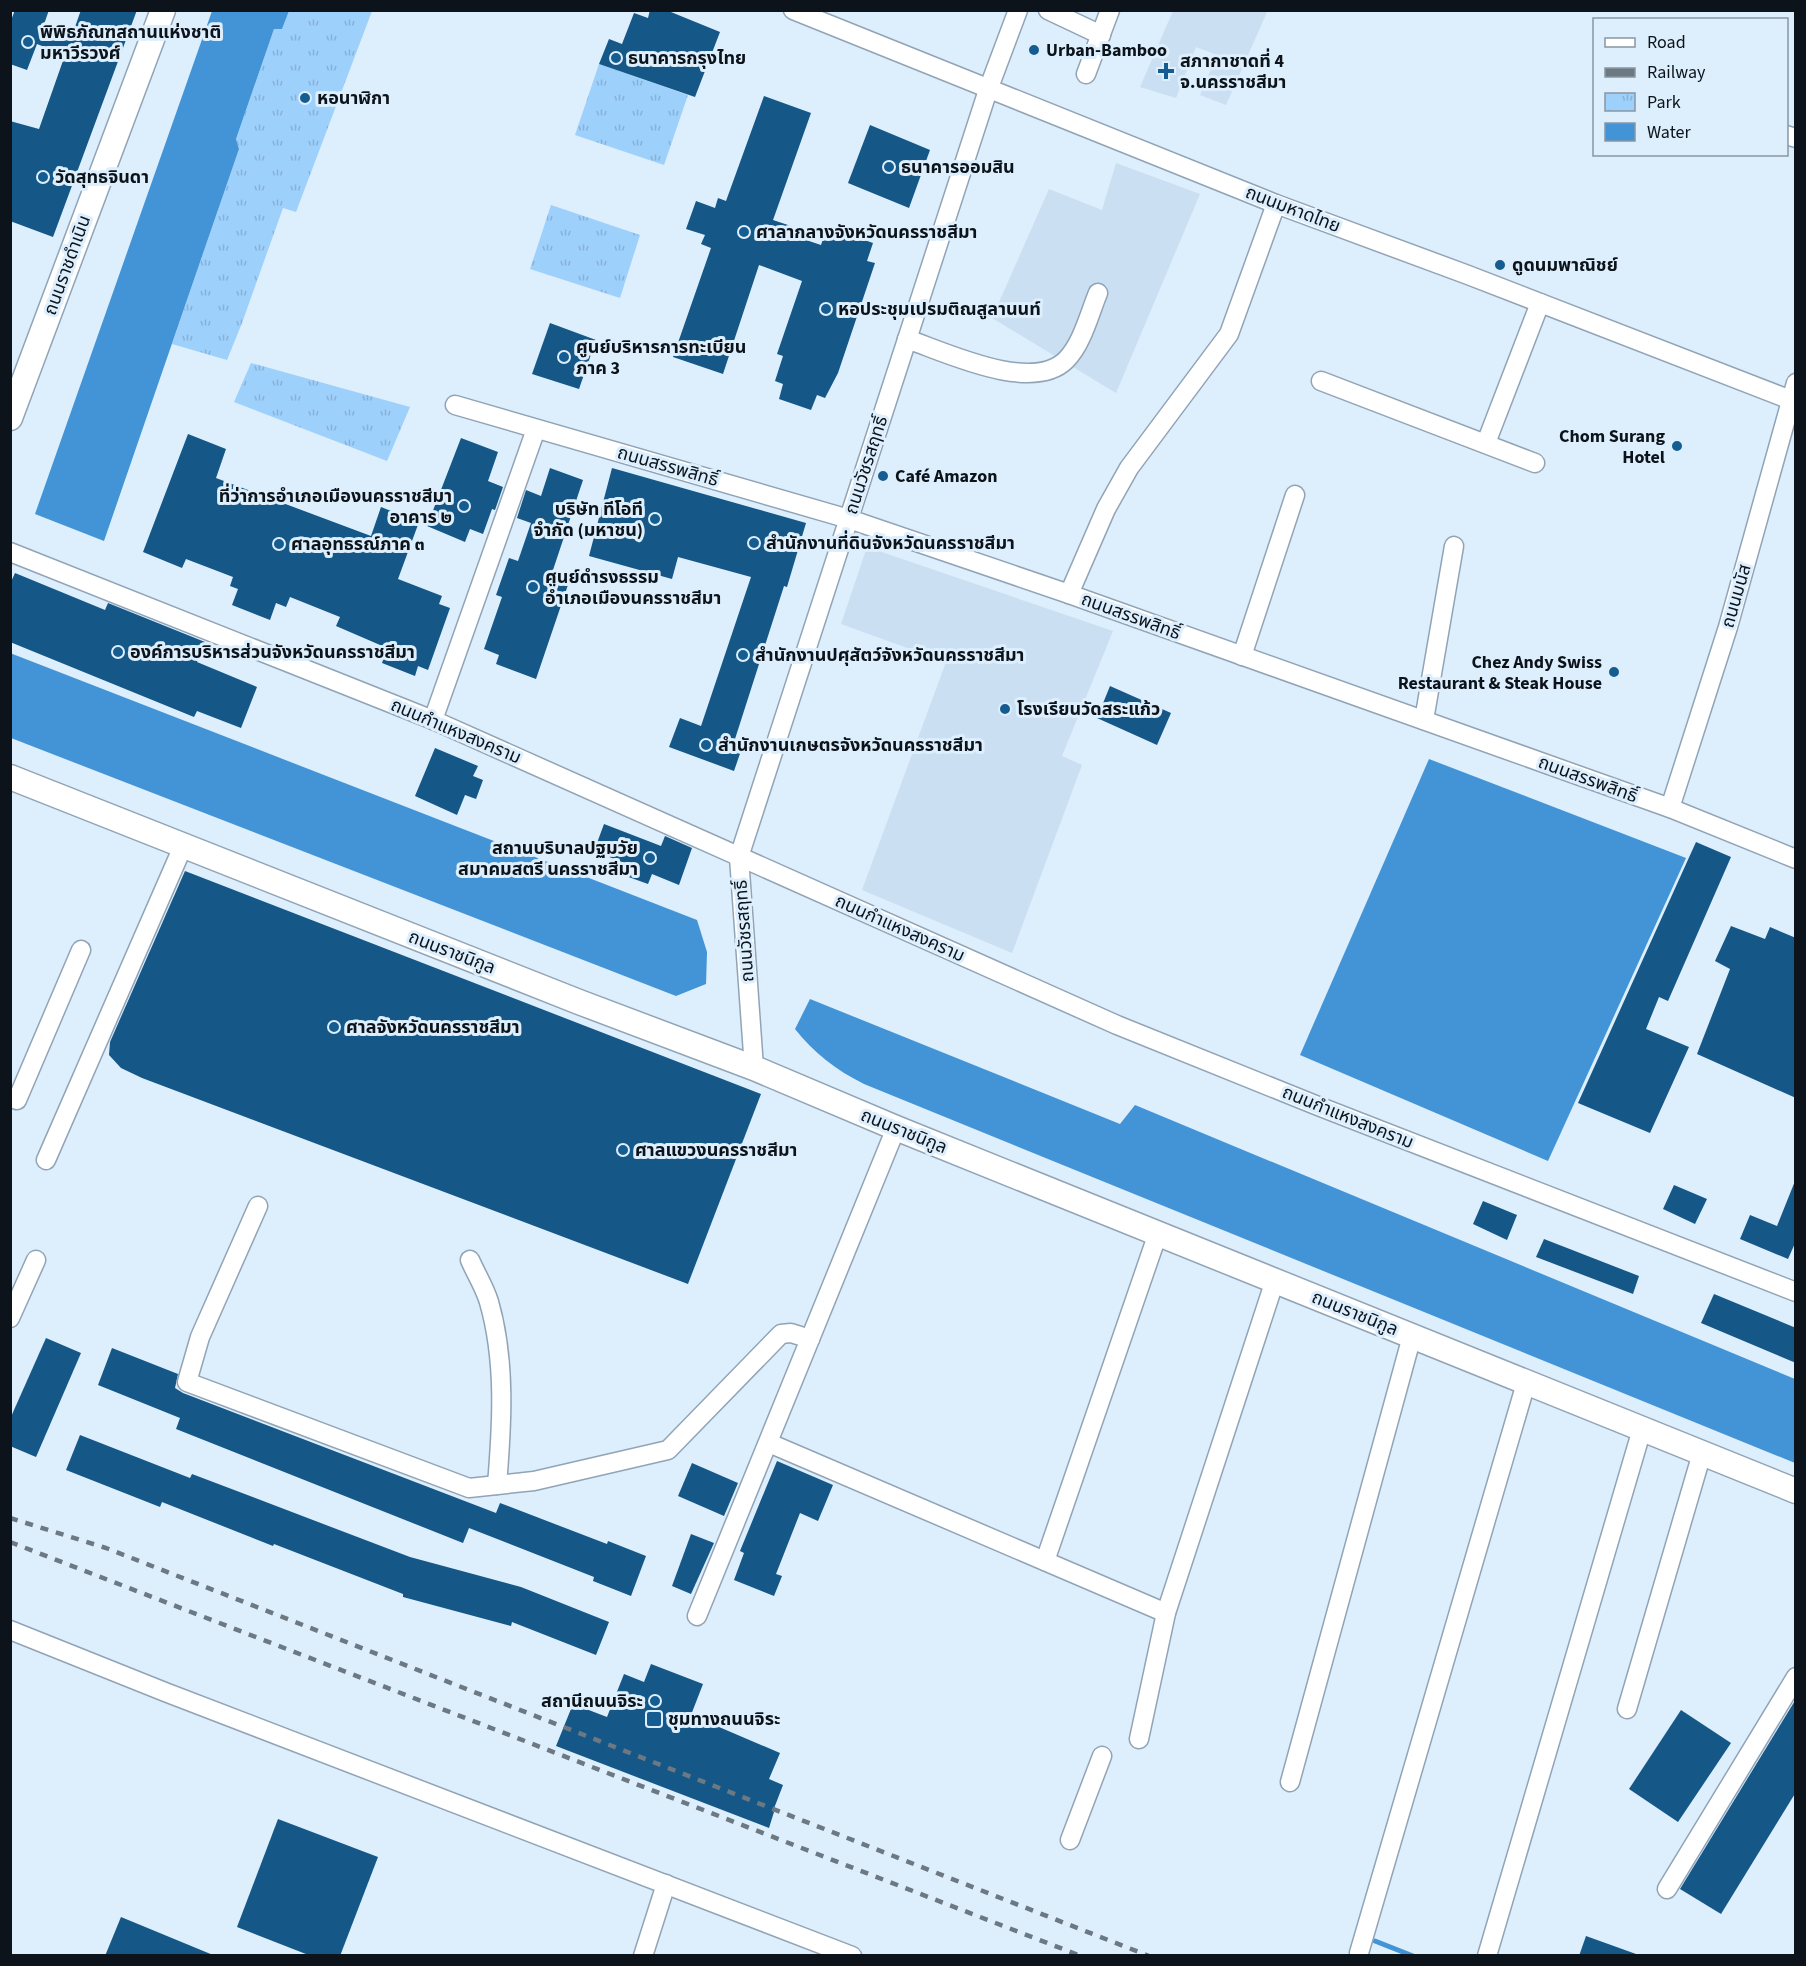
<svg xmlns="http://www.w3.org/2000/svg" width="1806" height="1966" viewBox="0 0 1806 1966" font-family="'Source Sans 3','Noto Sans Thai',sans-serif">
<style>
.built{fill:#cadff2}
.park{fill:url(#park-tufts)}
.water{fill:#4294d6}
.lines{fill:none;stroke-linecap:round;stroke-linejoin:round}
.stream{stroke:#4294d6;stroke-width:5}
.building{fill:#155787}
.minor-casing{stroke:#91a4b6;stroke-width:21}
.major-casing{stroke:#91a4b6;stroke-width:27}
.minor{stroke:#fff;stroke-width:18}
.major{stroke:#fff;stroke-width:24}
.rail{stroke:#6c7882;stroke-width:4.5;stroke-dasharray:8 8;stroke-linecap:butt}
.poi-dot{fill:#155d91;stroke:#ddeefd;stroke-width:2}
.labels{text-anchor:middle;stroke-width:6;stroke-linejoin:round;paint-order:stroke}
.poi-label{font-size:18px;font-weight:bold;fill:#0c131a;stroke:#ddeefd;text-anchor:start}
.street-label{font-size:18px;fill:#0c131a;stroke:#ddeefd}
</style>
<defs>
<pattern id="park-tufts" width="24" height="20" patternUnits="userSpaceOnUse" patternTransform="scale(1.5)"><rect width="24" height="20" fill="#9ed0fc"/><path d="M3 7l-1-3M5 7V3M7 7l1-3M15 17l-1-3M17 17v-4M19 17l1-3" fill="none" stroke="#87b2d7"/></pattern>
</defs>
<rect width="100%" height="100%" fill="#ddeefd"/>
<g class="built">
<polygon points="1262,10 1267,12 1226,105 1200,95 1217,55 1196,47 1176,98 1140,87 1173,11"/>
<polygon points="1116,163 1200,194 1116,393 992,318 1049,189 1102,210"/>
<polygon points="867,547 1113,631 1062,756 1082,765 1012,953 862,890 946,662 841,624"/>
</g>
<g class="park">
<polygon points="289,11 372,11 296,212 283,208 242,323 227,360 172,344 239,149 236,139 274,29 282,29"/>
<polygon points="599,64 688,95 664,165 575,135"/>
<polygon points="551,205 640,235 620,298 530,269"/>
<polygon points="251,363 410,407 387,461 234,402"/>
</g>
<g class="water">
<polygon points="212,11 289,11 282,29 274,29 236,139 239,149 104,541 35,514"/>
<polygon points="10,653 697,920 707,952 706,984 676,996 11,738"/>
<polygon points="1429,759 1686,858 1548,1161 1300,1055"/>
<path d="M810,999L1120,1124L1135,1105L1795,1379V1463L864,1084C836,1070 814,1053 795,1029Z"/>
</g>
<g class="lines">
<polyline class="stream" points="1375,1941 1413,1956"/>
</g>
<g class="building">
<polygon points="15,10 49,10 42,30 70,41 81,10 137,10 53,237 10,221 10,121 39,129 65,55 37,44 27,70 10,64 10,23"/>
<polygon points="650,10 666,10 720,32 695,97 599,64 609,39 622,44 634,13 648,18"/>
<polygon points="764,96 811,113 773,220 794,227 791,235 821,245 827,227 873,243 867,261 875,263 838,373 825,398 817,395 811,410 779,399 783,384 775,381 783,356 777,354 802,281 759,265 723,374 673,357 711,248 701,244 705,235 686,229 696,201 715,208 718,198 726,201"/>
<polygon points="870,125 930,150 909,208 848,183"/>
<polygon points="550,323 596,340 579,389 532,374"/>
<polygon points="188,434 226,449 216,478 371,536 381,507 419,522 398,579 442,596 439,604 450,608 428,670 418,666 415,676 382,663 387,648 336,626 340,617 290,597 286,607 276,603 270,620 232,605 238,589 230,586 233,577 186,559 182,568 143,552"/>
<polygon points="461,438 498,452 488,481 503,487 495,510 492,509 483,534 470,529 465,542 427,526"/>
<polygon points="550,468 583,480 552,573 570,579 536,679 496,664 499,655 484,649 502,597 496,595 509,558 518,561 531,523 517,518 526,490 541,496"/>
<polygon points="612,468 806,523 787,587 784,586 735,739 744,742 734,771 669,747 680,718 701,726 751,577 678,557 672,579 589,556"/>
<polygon points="15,573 105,610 108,603 205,642 197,662 257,687 241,728 197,711 194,717 10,642 10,584"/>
<polygon points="1110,686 1171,713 1157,745 1097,718"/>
<polygon points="435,748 478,766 473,776 483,780 476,799 465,795 457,815 415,796"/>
<polygon points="604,824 661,846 665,836 692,848 679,885 652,874 648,884 623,875 627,864 594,851"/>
<polygon points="1696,842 1731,857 1668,1001 1659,997 1646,1029 1689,1047 1650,1133 1578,1103"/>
<polygon points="185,871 761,1094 688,1284 142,1078 121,1068 109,1055 110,1042"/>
<polygon points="1731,926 1765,939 1770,927 1796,938 1796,1098 1697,1054 1730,969 1715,961"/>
<polygon points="1795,1181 1796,1241 1788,1259 1740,1239 1750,1215 1777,1226"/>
<polygon points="1674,1185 1707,1199 1695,1224 1663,1209"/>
<polygon points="1483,1201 1517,1215 1507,1240 1473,1224"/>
<polygon points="1544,1239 1639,1276 1633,1294 1536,1257"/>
<polygon points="1714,1294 1796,1328 1796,1363 1701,1323"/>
<polygon points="46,1338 81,1353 36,1457 10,1446 10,1419"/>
<polygon points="112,1348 178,1374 175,1388 183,1393 496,1513 500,1503 607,1544 608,1541 646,1556 631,1596 593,1581 594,1577 469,1528 463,1543 176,1429 180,1418 98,1385"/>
<polygon points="80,1435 190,1478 192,1474 410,1557 521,1587 609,1622 596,1655 512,1622 511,1626 403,1597 403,1594 274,1544 273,1546 162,1502 160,1507 66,1470"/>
<polygon points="777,1461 833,1485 818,1521 800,1513 776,1574 782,1576 774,1596 734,1580 744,1553 740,1551"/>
<polygon points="692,1463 738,1483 724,1516 678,1496"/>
<polygon points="691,1534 714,1543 691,1594 672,1586"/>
<polygon points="651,1664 703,1684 691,1715 780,1753 769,1779 783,1785 773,1811 774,1812 769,1828 556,1746 573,1704 607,1717 624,1674 644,1682"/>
<polygon points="1796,1699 1796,1792 1721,1914 1680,1889"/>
<polygon points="1681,1710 1731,1743 1678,1822 1629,1789"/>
<polygon points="278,1819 378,1857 340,1956 311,1956 237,1927"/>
<polygon points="121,1917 213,1955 213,1956 105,1956"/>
<polygon points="1586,1936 1636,1954 1636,1956 1579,1956"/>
</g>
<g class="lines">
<defs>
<g id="minor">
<polyline points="793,10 1276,204 1468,275 1796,402"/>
<polyline points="1048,10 1101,35"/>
<polyline points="1086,74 1110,10"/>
<polyline points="1786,135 1796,138"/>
<path d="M907,339C945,352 1032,394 1066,360C1082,344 1089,315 1098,293"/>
<polyline points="1321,381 1535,463"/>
<polyline points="455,405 849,519 1069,594 1670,808 1796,859"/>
<polyline points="1486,443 1540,303"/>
<polyline points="10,552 433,720 1117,1025 1318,1106 1796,1292"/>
<polyline points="1069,594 1106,509 1129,468 1229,334 1276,204"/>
<polyline points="1242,656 1295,495"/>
<polyline points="433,720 536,429"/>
<polyline points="1424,720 1454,546"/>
<polyline points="1670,808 1728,627 1796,383"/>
<polyline points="754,1068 739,857 988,90 1018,10"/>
<polyline points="10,1097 17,1100 81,950"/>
<polyline points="46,1160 184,844"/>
<polyline points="258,1206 200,1337 187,1382 469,1488 534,1481 668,1450 781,1334 791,1333 810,1339 896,1128"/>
<path d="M470,1260C476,1274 485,1288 489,1302C506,1361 502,1425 497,1485"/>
<polyline points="10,1318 36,1260"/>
<polyline points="769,1443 1166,1613"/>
<polyline points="1045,1561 1158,1233"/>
<polyline points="697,1616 810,1339"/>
<polyline points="10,1630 165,1692 852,1956"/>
<polyline points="1627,1709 1702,1453"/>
<polyline points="1139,1739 1166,1613 1275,1280"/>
<polyline points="1290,1782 1412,1336"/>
<polyline points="1070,1840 1102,1756"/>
<polyline points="1667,1889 1796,1677"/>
<polyline points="1359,1953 1526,1383"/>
<polyline points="643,1956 666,1884"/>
<polyline points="1487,1956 1642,1429"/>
</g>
<g id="major">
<polyline points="10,418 163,10"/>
<polyline points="10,777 579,1002 754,1068 896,1128 1796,1491"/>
</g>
</defs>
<use href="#minor" class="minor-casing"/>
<use href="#major" class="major-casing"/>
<use href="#minor" class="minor"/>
<use href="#major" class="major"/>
<g class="rail">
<polyline points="10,1518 106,1548 1149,1956"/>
<polyline points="10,1542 1081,1956"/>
</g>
</g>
<g class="poi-dot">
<circle cx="28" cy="42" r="6"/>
<circle cx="1034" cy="50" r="6"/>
<circle cx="616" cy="58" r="6"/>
<path d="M1163 62h6v6h6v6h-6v6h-6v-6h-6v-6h6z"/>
<circle cx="305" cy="98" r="6"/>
<circle cx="889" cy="167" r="6"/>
<circle cx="43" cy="177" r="6"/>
<circle cx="744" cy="232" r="6"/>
<circle cx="1500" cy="265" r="6"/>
<circle cx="826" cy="309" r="6"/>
<circle cx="564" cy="357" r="6"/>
<circle cx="1677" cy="446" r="6"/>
<circle cx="883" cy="476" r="6"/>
<circle cx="464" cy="506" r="6"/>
<circle cx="655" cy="519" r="6"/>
<circle cx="754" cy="543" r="6"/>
<circle cx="279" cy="544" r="6"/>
<circle cx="533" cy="587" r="6"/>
<circle cx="118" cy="652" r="6"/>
<circle cx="743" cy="655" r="6"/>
<circle cx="1614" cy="672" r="6"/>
<circle cx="1005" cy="709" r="6"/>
<circle cx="706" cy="745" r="6"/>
<circle cx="650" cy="858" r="6"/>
<circle cx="334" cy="1027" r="6"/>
<circle cx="623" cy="1150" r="6"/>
<circle cx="655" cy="1701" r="6"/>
<rect x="646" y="1711" width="16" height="16" rx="3"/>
</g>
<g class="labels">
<g class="poi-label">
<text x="40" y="38">พิพิธภัณฑสถานแห่งชาติ<tspan x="40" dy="21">มหาวีรวงศ์</tspan></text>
<text x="1046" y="56">Urban-Bamboo</text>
<text x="628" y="64">ธนาคารกรุงไทย</text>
<text x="1180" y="67">สภากาชาดที่ 4<tspan x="1180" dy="21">จ.นครราชสีมา</tspan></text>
<text x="317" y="104">หอนาฬิกา</text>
<text x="901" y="173">ธนาคารออมสิน</text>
<text x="55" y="183">วัดสุทธจินดา</text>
<text x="756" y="238">ศาลากลางจังหวัดนครราชสีมา</text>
<text x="1512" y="271">ดูดนมพาณิชย์</text>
<text x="838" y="315">หอประชุมเปรมติณสูลานนท์</text>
<text x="576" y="353">ศูนย์บริหารการทะเบียน<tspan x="576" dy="21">ภาค 3</tspan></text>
<text x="1665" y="442" text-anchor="end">Chom Surang<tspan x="1665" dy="21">Hotel</tspan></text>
<text x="895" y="482">Café Amazon</text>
<text x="452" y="502" text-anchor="end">ที่ว่าการอำเภอเมืองนครราชสีมา<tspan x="452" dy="21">อาคาร ๒</tspan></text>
<text x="643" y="515" text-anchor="end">บริษัท ทีโอที<tspan x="643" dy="21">จำกัด (มหาชน)</tspan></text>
<text x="766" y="549">สำนักงานที่ดินจังหวัดนครราชสีมา</text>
<text x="291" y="550">ศาลอุทธรณ์ภาค ๓</text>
<text x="545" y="583">ศูนย์ดำรงธรรม<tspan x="545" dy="21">อำเภอเมืองนครราชสีมา</tspan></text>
<text x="130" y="658">องค์การบริหารส่วนจังหวัดนครราชสีมา</text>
<text x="755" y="661">สำนักงานปศุสัตว์จังหวัดนครราชสีมา</text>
<text x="1602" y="668" text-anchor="end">Chez Andy Swiss<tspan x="1602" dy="21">Restaurant &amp; Steak House</tspan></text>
<text x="1017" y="715">โรงเรียนวัดสระแก้ว</text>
<text x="718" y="751">สำนักงานเกษตรจังหวัดนครราชสีมา</text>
<text x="638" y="854" text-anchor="end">สถานบริบาลปฐมวัย<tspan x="638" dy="21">สมาคมสตรี นครราชสีมา</tspan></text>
<text x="346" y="1033">ศาลจังหวัดนครราชสีมา</text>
<text x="635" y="1156">ศาลแขวงนครราชสีมา</text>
<text x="643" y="1707" text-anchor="end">สถานีถนนจิระ</text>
<text x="668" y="1725">ชุมทางถนนจิระ</text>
</g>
<g class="street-label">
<text transform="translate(1293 209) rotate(21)" y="6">ถนนมหาดไทย</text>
<text transform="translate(67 265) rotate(-70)" y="6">ถนนราชดำเนิน</text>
<text transform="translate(866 465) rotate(-72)" y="6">ถนนวัชรสฤทธิ์</text>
<text transform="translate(668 466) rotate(16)" y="6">ถนนสรรพสิทธิ์</text>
<text transform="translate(1736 596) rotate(-74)" y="6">ถนนมนัส</text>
<text transform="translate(1131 616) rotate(20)" y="6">ถนนสรรพสิทธิ์</text>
<text transform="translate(456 731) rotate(23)" y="6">ถนนกำแหงสงคราม</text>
<text transform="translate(1588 779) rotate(20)" y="6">ถนนสรรพสิทธิ์</text>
<text transform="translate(900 928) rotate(24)" y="6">ถนนกำแหงสงคราม</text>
<text transform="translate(744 931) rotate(-94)" y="6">ถนนวัชรสฤทธิ์</text>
<text transform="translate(452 952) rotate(21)" y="6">ถนนราชนิกูล</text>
<text transform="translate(1348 1117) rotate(22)" y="6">ถนนกำแหงสงคราม</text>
<text transform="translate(904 1131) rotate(22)" y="6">ถนนราชนิกูล</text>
<text transform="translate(1355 1313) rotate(22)" y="6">ถนนราชนิกูล</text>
</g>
</g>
<rect width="1806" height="1966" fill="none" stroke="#0c131a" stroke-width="24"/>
<rect x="1593" y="18" width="195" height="138" fill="#ddeefd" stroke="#8996a2" stroke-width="1.5"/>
<rect x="1605" y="38" width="30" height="9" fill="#ffffff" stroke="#8996a2" stroke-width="1.5"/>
<text x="1647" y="48" font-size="18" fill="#0c131a">Road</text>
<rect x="1605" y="68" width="30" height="9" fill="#6c7882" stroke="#8996a2" stroke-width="1.5"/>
<text x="1647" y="78" font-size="18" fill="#0c131a">Railway</text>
<rect x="1605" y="93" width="30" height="18" fill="url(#park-tufts)" stroke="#8996a2" stroke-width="1.5"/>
<text x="1647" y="108" font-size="18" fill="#0c131a">Park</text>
<rect x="1605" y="123" width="30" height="18" fill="#4294d6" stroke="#8996a2" stroke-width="1.5"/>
<text x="1647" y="138" font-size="18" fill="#0c131a">Water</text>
</svg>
